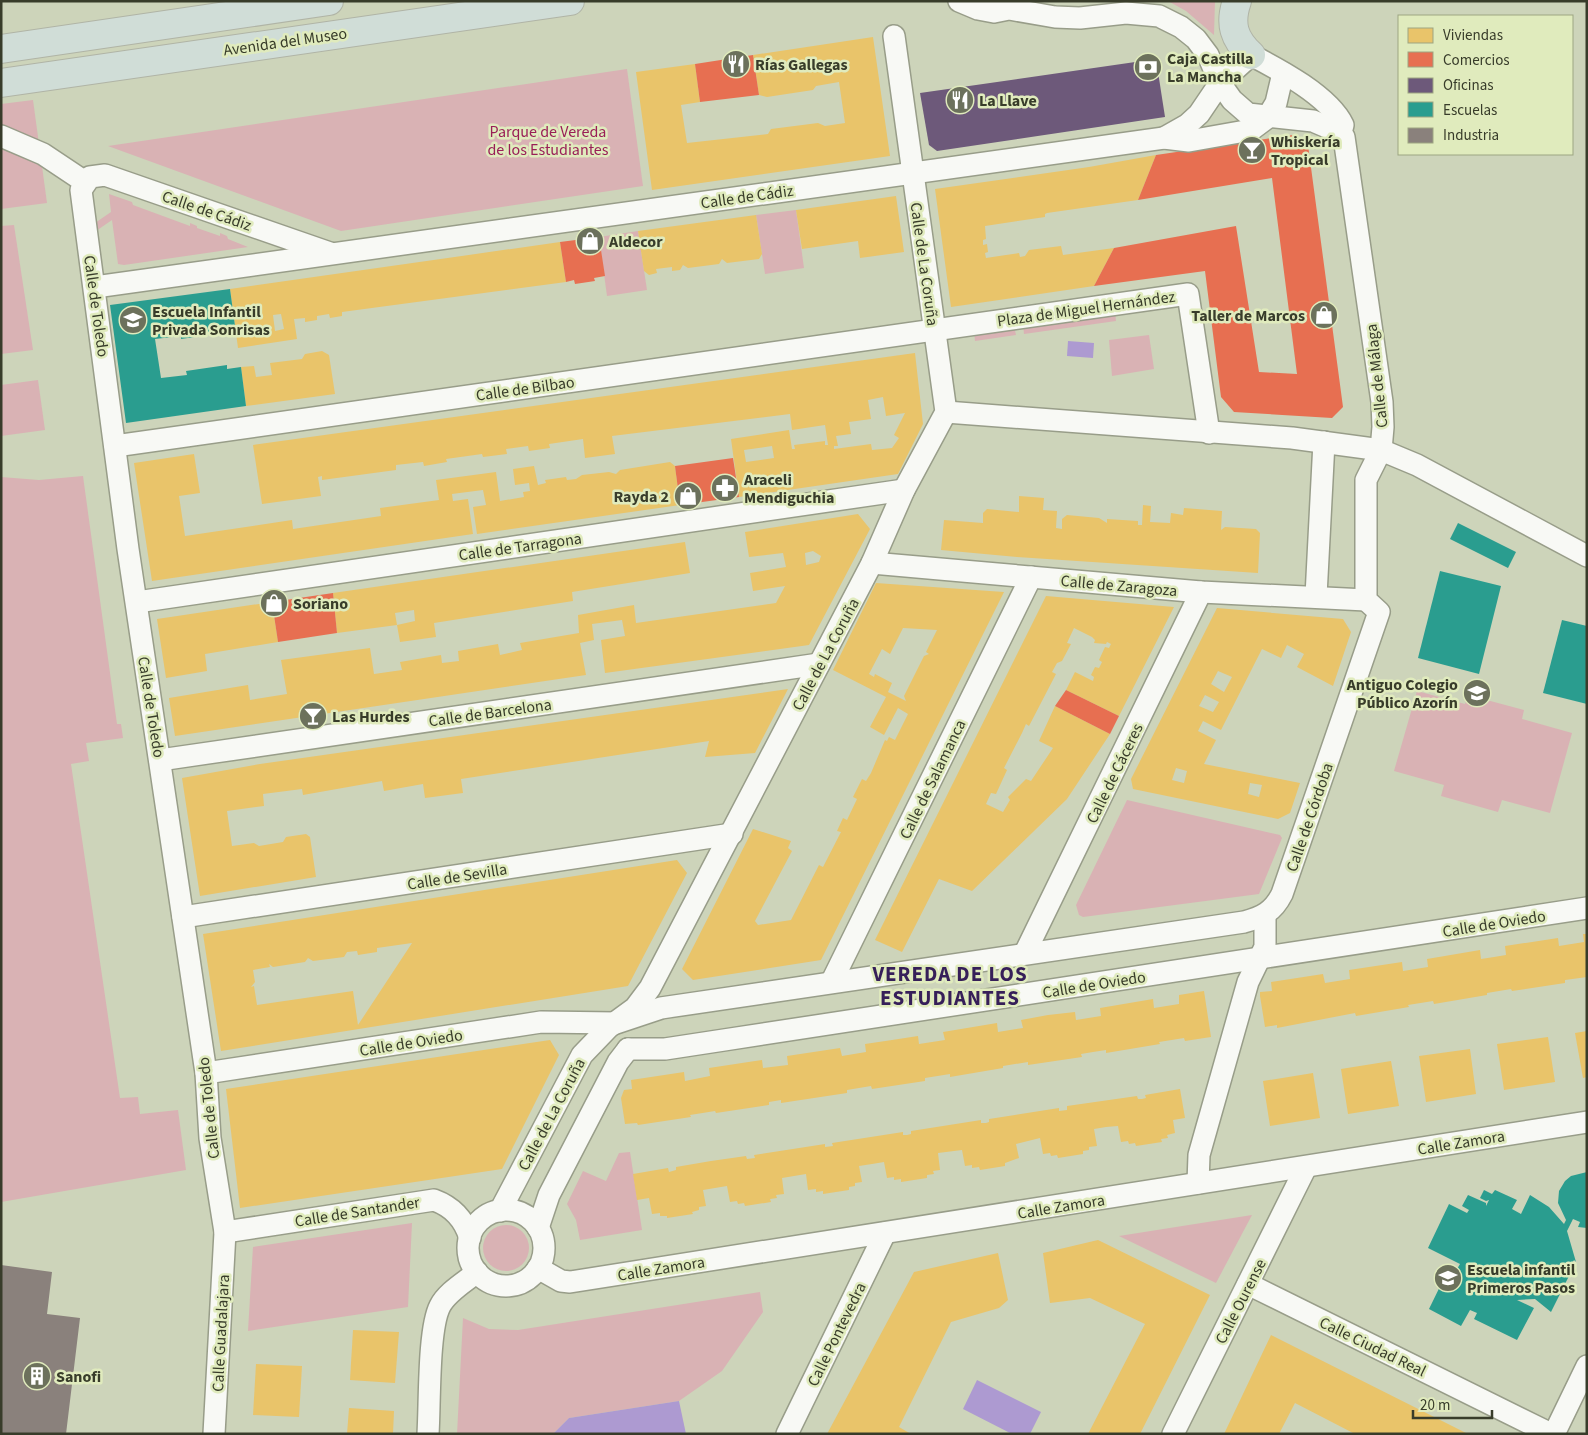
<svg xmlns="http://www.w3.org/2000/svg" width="1588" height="1435" viewBox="0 0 1588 1435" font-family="'Source Sans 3',sans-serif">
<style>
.green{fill:#d9b2b4}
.water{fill:#ad9ad1}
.homes{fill:#e9c46a;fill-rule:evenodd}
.shops{fill:#e76f51}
.offices{fill:#6d597a}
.schools{fill:#2a9d8f}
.industry{fill:#8a817c}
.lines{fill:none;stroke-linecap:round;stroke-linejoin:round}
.street-casing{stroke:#989d89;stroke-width:24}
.highway-casing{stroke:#b0b4a6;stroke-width:30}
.street{stroke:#f8f9f5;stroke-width:21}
.highway{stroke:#d0ddd7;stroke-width:28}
.labels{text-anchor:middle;stroke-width:5;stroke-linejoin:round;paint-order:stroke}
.street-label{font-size:16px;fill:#383c2a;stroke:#e0ebbd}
.poi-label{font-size:16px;font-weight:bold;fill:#383c2a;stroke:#e0ebbd;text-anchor:start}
.park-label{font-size:16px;fill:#991f57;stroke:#e0ebbd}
.district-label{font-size:21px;font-weight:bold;letter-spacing:1px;fill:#361f59;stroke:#e0ebbd}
</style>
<rect width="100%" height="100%" fill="#cdd4ba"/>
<g class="green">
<polygon points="1168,1 1215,1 1214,35 1186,11"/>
<polygon points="627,69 643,186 341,231 108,146"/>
<polygon points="33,100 47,203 1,209 1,104"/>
<polygon points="109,194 132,202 133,205 190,226 190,223 197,226 197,228 220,236 220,233 227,236 228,239 248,247 124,265 118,264 112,220 96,231 95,223 111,212"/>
<polygon points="796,210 804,268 765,274 756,215"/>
<polygon points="14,225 33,350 1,354 1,226"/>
<polygon points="638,231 647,290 607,296 599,237"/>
<polygon points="1115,312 1116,321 1024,334 1023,324"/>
<polygon points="1014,326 1016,335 975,341 974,331"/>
<polygon points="1149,335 1154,369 1112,376 1109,340"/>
<polygon points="38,380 45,430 1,436 1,385"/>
<polygon points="83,476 117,724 121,724 123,738 86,743 89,761 71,764 120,1098 138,1097 140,1114 178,1110 186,1170 1,1202 1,477 39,480"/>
<polygon points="1417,691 1465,704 1468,695 1524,710 1522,719 1572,733 1550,813 1502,800 1498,812 1441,796 1444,785 1394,771"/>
<polygon points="1127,800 1280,835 1282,838 1259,894 1083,917 1079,915 1076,905"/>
<polygon points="630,1152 642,1230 580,1240 576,1220 567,1204 583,1171 606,1181 619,1153"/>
<polygon points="1252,1215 1216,1283 1119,1236"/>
<polygon points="412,1223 408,1307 248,1331 253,1247"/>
<circle cx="506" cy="1248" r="23"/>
<polygon points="760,1292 763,1312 722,1371 679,1401 569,1418 553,1434 457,1434 463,1318 489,1329 518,1330"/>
</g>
<g class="water">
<polygon points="1068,341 1094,343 1093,358 1067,356"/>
<polygon points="977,1380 1041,1412 1030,1434 1012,1434 963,1409"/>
<polygon points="679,1401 686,1434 553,1434 569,1418"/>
</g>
<g class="homes">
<polygon points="873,37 890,156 652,190 636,72 695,64 700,102 681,105 687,143 768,134 771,129 818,123 825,126 845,123 839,82 816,86 813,90 767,97 759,95 753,55"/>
<polygon points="1156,155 1138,200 1047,213 1045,214 1045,217 985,226 986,239 983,240 983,245 987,244 988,252 985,253 986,258 1019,253 1020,257 1025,256 1029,250 1061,246 1063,255 1114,248 1094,286 951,307 935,189 1089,167"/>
<polygon points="896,196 904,252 860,258 858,241 802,249 796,210"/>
<polygon points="756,215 762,254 759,259 727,263 722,259 719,264 688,268 683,265 680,270 672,271 672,267 656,269 657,273 649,275 644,271 638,231"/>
<path d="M560,242L566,282L342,312V316L330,318L329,314L317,316V320L305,322V318L294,319L297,339L238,348L230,289ZM281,314L284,329L275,331L273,315Z"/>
<polygon points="322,351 329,355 335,394 246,406 241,367 254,366 256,377 272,375 270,363 302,359 305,354"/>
<path d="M915,353L923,424L898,474L739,497L731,439L789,430L792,449H795L794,445L825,441V445H828L825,425L792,430L790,414L612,436L615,454L585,458L583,439L549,444L550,448L529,451L528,446L506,449L507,454L483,457L482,454L446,459L447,462L424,466L423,462L396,465V470L322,480V476L318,477L321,496L262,504L253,445ZM883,397L886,416L905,413L894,435L899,438L892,448L872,450L871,444L834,449V446H838L836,436L851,434L849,422L871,419L868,400ZM772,446L774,458L746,462L744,450Z"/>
<polygon points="194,454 200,493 179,496 185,536 292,520 293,529 381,516 380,508 439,500 436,480 496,472 500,501 524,497 523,492 530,491 529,483 515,485 513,469 534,466 538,485 546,483 545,480 566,477 567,480 576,479 582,475 609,472 616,474 620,470 670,462 675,466 680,505 477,534 473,507 486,505 483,490 452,494 453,501 468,499 473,534 152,581 134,463"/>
<polygon points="1019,496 1044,498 1043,510 1057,511 1056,528 1062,529 1062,519 1067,515 1099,518 1107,523 1107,519 1138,521 1138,525 1142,525 1143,505 1151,506 1150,522 1170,523 1171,513 1183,515 1184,508 1222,511 1221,530 1225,527 1256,529 1260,533 1258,573 1017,557 941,550 944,520 983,523 983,513 987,509 1019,512"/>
<path d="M858,514L870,529L809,645L605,673L601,640L625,636L622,620L592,624L594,640L580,643L586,675L175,736L169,698L248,685L250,700L287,694L281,660L370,648L374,674L402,670L400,662L441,655L442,663L459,661L458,651L498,644L500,655L522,650L520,643L579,633L578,615L634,605L636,623L776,603L785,586L753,591L750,573L786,567L783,553L749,557L745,532ZM813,551L821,556L819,562L806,565L805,553Z"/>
<polygon points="685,542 690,573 572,592 573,601 434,623 436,637 400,642 397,625 415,621 414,610 395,613 397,625 337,633 333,593"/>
<path d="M876,583L1004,592L821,960L693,980L682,969L753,829L791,841L788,848L792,851L755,921L758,925L791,920L819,865L823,867L841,832L837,831L843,818L847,820L857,799L853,797L862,779L866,781L871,773L885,740L887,741L889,737L895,740L908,714L898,708L884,735L870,727L886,697L833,670ZM903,628L937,630L926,652L929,654L924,656L904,696L906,701L888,692L892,683L875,674L874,677L869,674L882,649L890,654Z"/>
<polygon points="1046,596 1174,607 1119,716 1066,690 1075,672 1093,681 1094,677 1091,675 1095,667 1099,668 1102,662 1099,660 1105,647 1109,648 1111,644 1107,642 1106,644 1094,643 1095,640 1092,637 1074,628 1067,643 1071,644 1062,661 1057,663 1052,672 1056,674 1029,726 1026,724 1022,733 1004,768 1007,770 996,794 991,793 986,804 1003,812 1010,800 1008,797 1026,779 1031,781 1053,748 1039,741 1055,706 1110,734 1067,799 972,891 939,879 902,952 875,940"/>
<polygon points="272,602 278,642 205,654 207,671 166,678 157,619"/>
<path d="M1217,608L1343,619L1351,632L1333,686L1297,667L1304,654L1287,645L1281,658L1262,649L1221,730L1203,721L1198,731L1216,740L1204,764L1300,783L1290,813L1278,819L1133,789L1131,779ZM1218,671L1232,677L1224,692L1211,684ZM1205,695L1219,702L1213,712L1199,706ZM1176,768L1187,771L1184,783L1172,780ZM1250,783L1262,785L1259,797L1248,794Z"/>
<polygon points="788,689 755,753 705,757 709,741 461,779 463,793 425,798 423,784 384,791 382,781 303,795 302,789 263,794 264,806 227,811 232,846 254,843 259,846 283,842 286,837 306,834 310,837 316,877 200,896 182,778 260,764"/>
<path d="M677,860L687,873L628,986L221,1051L203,934ZM412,943L358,1025L353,991L257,1005L254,986L251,987L255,982L253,970L270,967L269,964L273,967L305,962L308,958L313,961L344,957L347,952L357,951L358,955L377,952V948Z"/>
<polygon points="1583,934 1587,934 1587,977 1565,980 1565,983 1512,991 1511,989 1487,993 1487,995 1434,1004 1433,1001 1408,1005 1409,1007 1356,1016 1355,1013 1277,1028 1277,1025 1265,1027 1260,996 1260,992 1272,991 1271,982 1323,974 1325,983 1350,979 1349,970 1402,962 1403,971 1428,967 1427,959 1480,950 1481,959 1494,957 1506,955 1505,946 1558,938 1559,946 1584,942"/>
<polygon points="1204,991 1211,1037 1185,1041 1184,1038 1159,1042 1160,1044 1106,1053 1106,1050 1093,1052 1081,1054 1082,1057 1028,1065 1028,1062 1003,1066 1003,1068 950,1077 950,1074 925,1078 925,1081 872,1089 871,1086 847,1090 847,1093 781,1103 781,1100 769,1102 769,1105 716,1113 715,1111 690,1115 691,1117 638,1125 637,1123 625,1124 621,1098 624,1090 632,1089 631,1080 684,1072 685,1081 710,1076 709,1068 755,1061 762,1060 763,1068 788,1065 787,1056 840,1048 842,1056 866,1052 865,1044 892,1040 918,1036 919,1044 945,1040 943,1032 997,1023 998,1032 1010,1030 1023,1028 1021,1020 1048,1015 1075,1012 1076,1020 1101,1016 1100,1008 1153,999 1154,1008 1179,1004 1179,995"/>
<polygon points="1587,1031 1587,1077 1583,1078 1575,1033"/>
<polygon points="1548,1037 1555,1082 1504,1090 1497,1044"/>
<polygon points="550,1040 559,1055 502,1169 240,1208 226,1089"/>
<polygon points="1470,1049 1476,1094 1426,1102 1419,1056"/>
<polygon points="1391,1061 1399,1106 1348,1114 1341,1069"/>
<polygon points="1313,1073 1320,1118 1270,1126 1263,1081"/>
<polygon points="1180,1089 1185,1118 1173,1120 1175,1133 1167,1135 1168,1138 1161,1139 1162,1142 1136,1146 1135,1143 1129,1144 1128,1141 1121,1142 1118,1126 1106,1127 1094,1129 1097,1146 1089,1147 1089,1150 1083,1151 1083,1154 1058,1158 1057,1155 1051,1156 1050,1153 1043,1154 1040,1138 1016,1144 1019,1158 1005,1163 1005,1166 980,1170 979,1167 972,1168 972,1165 965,1166 962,1150 938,1153 940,1170 933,1171 934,1174 927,1175 927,1178 901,1182 901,1179 894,1180 894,1177 887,1178 884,1162 872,1164 859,1166 862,1182 855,1183 855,1186 849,1187 849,1190 823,1194 823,1191 816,1192 816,1189 808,1190 806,1174 782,1178 784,1194 776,1195 777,1198 770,1199 771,1202 745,1206 744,1203 738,1204 737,1201 730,1202 727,1186 703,1190 706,1206 699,1207 699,1210 692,1212 693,1214 667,1218 667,1216 660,1216 660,1213 652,1214 649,1198 637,1200 633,1174 668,1168 669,1172 676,1170 676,1167 711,1161 746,1156 747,1159 755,1158 754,1155 825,1144 825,1147 833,1146 832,1143 903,1132 903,1135 907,1135 911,1134 911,1131 981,1120 981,1123 986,1123 989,1122 989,1119 1059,1108 1059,1111 1067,1110 1067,1106 1137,1096 1138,1099 1142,1099 1146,1098 1145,1095"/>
<polygon points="1098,1240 1210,1295 1140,1434 1088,1434 1145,1324 1090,1298 1050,1303 1043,1253"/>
<polygon points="998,1253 1008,1300 999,1308 951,1322 899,1427 911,1434 827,1434 914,1272"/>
<polygon points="353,1330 399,1332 395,1383 350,1380"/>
<polygon points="1271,1335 1468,1434 1355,1434 1295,1403 1279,1434 1224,1434"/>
<polygon points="256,1364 302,1366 299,1417 253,1415"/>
<polygon points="349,1408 394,1411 393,1434 347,1434"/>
</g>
<g class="shops">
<polygon points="753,55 759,95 700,102 695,64"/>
<polygon points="1293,135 1308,145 1343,407 1332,418 1234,412 1221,397 1205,271 1094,286 1114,248 1236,226 1259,372 1297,374 1272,178 1138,200 1156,155"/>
<polygon points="599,237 605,276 594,278 595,281 575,284 574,280 566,282 560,242"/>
<polygon points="733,458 739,497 680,505 675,466"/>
<polygon points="333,593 337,633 278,642 272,602"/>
<polygon points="1066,690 1119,716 1110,734 1055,706"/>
</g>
<polygon class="offices" points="1156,59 1165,117 937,151 929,145 920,93"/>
<g class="schools">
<polygon points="230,289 235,326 221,329 222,333 181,339 181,336 155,339 161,378 187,375 186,371 227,365 227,369 241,367 246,406 126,423 110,305"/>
<polygon points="1458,523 1516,552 1508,568 1450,539"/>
<polygon points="1440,571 1501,586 1479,674 1418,658"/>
<polygon points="1562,620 1587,626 1587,704 1543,693"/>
<polygon points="1587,1172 1587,1228 1578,1227 1580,1222 1573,1219 1567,1231 1576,1262 1574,1260 1571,1265 1574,1266 1551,1312 1535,1299 1517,1300 1534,1308 1517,1340 1474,1319 1477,1313 1470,1310 1461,1326 1429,1309 1450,1266 1457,1269 1460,1264 1428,1248 1449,1204 1467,1213 1469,1210 1462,1206 1468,1195 1486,1203 1486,1206 1489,1200 1486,1201 1480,1198 1484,1190 1492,1194 1495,1190 1517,1200 1512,1209 1521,1214 1530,1195 1549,1207 1564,1224 1566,1220 1558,1203 1559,1191 1565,1181 1571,1176"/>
</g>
<polygon class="industry" points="1,1265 52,1272 47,1314 80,1318 66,1434 1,1434"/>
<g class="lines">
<defs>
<g id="street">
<polyline points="959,1 978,9 994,12 1009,9 1055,17 1080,18 1126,13 1159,16 1181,27 1196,39 1208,55 1220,83 1232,100 1248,114 1313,121 1341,133"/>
<polyline points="1,136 43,154 85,182"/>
<polyline points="95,287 1164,138 1189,141 1251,130 1267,118 1276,103 1283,73"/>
<polyline points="946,412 1292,438 1381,450 1417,465 1587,556"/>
<polyline points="115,446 1188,294 1209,433"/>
<polyline points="872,563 1201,592 1366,600"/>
<polyline points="1316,596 1324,442"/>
<polyline points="137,602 904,490"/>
<polyline points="160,760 819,664"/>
<polyline points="183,917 732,834"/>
<polyline points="1025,953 1201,592"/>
<polyline points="832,981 1031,577"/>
<polyline points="628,1049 665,1049 724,1040 1587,908"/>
<path d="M206,1073L541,1022L616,1023L661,1008L1244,922C1262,917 1273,912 1282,894L1379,612L1366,600V480L1381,450L1383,427L1382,402L1344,137L1341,133L1343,125C1329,96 1280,70 1251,55L1220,83L1199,114L1187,125L1164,138"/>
<polyline points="1198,1183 1199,1155 1248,982 1265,947 1265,916"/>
<circle cx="506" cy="1248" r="38"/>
<polyline points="500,1211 582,1055 609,1027 635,1008 650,988 872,563 904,490 946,412 894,36"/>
<polyline points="538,1228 549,1195 618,1062 628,1049"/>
<path d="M225,1232L434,1200C453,1207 464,1219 470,1238"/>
<polyline points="538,1268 561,1281 570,1282 1587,1122"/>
<polyline points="1248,1284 1551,1434"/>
<polyline points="214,1434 225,1232 210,1138 206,1073 128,549 81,190 90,177 105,175 330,253"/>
<path d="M428,1434C430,1404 428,1329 440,1306C447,1292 465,1282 477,1272"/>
<polyline points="787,1434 885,1233"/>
<polyline points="1173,1434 1306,1167"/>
<polyline points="1554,1434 1587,1366"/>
</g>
<g id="highway">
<path d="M1237,1C1229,24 1234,39 1251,55"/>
<polyline points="1,49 329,1"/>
<polyline points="1,83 570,1"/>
</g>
</defs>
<use href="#street" class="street-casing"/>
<use href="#highway" class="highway-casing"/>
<use href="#street" class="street"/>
<use href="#highway" class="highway"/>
</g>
<defs>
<symbol id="restaurant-disc" viewBox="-11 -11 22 22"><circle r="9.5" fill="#6c715c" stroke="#e0ebbd"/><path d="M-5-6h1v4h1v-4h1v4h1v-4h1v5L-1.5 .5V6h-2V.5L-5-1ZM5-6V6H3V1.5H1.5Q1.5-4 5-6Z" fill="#fff"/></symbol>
<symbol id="bank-disc" viewBox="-11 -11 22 22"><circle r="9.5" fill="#6c715c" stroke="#e0ebbd"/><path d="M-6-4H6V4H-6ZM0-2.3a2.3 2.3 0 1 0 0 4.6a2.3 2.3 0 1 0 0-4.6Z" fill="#fff"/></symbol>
<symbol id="bar-disc" viewBox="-11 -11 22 22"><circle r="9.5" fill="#6c715c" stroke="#e0ebbd"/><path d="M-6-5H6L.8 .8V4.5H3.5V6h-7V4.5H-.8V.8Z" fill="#fff"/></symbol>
<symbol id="shop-disc" viewBox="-11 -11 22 22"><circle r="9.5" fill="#6c715c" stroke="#e0ebbd"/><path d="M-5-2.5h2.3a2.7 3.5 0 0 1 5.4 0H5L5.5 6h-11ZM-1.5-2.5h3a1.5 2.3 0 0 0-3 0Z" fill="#fff"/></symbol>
<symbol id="school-disc" viewBox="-11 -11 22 22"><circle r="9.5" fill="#6c715c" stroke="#e0ebbd"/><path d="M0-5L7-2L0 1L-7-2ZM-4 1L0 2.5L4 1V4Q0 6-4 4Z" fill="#fff"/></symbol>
<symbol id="pharmacy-disc" viewBox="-11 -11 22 22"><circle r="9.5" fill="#6c715c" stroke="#e0ebbd"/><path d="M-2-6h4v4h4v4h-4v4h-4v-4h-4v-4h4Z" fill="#fff"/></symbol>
<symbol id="building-disc" viewBox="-11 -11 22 22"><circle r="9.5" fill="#6c715c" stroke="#e0ebbd"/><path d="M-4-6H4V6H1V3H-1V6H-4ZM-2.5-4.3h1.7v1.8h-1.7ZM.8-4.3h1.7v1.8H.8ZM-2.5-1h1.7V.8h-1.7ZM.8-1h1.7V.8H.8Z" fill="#fff"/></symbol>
</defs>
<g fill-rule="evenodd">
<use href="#restaurant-disc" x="720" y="48" width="32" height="32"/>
<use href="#bank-disc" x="1132" y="51" width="32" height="32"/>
<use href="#restaurant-disc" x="944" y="84" width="32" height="32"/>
<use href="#bar-disc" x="1236" y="134" width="32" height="32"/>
<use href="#shop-disc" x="574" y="225" width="32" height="32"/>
<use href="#shop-disc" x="1308" y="299" width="32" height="32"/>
<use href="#school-disc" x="117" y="304" width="32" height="32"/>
<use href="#pharmacy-disc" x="709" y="472" width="32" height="32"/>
<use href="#shop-disc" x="672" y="480" width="32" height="32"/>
<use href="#shop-disc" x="258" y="587" width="32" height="32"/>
<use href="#school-disc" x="1461" y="677" width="32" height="32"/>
<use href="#bar-disc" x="297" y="700" width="32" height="32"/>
<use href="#school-disc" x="1432" y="1262" width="32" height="32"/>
<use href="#building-disc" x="21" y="1360" width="32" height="32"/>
</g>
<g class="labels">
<g class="street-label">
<text transform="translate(285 41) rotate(-8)" y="6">Avenida del Museo</text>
<text transform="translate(747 196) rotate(-8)" y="6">Calle de Cádiz</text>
<text transform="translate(207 210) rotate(19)" y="6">Calle de Cádiz</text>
<text transform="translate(925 264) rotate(82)" y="6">Calle de La Coruña</text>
<text transform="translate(97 306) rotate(82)" y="6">Calle de Toledo</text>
<text transform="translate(1086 308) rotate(-8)" y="6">Plaza de Miguel Hernández</text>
<text transform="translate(1376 376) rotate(-96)" y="6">Calle de Málaga</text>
<text transform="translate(525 388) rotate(-8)" y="6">Calle de Bilbao</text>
<text transform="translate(520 546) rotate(-8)" y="6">Calle de Tarragona</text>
<text transform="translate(1119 585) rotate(5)" y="6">Calle de Zaragoza</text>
<text transform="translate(825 654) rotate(-62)" y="6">Calle de La Coruña</text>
<text transform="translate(152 707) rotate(81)" y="6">Calle de Toledo</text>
<text transform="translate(490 712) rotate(-8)" y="6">Calle de Barcelona</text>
<text transform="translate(1114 773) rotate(-64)" y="6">Calle de Cáceres</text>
<text transform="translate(932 779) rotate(-64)" y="6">Calle de Salamanca</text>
<text transform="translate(1309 817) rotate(-71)" y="6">Calle de Córdoba</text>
<text transform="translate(457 876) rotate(-9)" y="6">Calle de Sevilla</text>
<text transform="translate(1494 923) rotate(-9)" y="6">Calle de Oviedo</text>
<text transform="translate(1094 984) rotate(-9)" y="6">Calle de Oviedo</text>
<text transform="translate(411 1042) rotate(-9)" y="6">Calle de Oviedo</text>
<text transform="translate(208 1108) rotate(-96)" y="6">Calle de Toledo</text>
<text transform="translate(551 1114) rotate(-62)" y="6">Calle de La Coruña</text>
<text transform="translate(1461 1142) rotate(-9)" y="6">Calle Zamora</text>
<text transform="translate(1061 1206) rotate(-9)" y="6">Calle Zamora</text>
<text transform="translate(357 1211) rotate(-9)" y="6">Calle de Santander</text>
<text transform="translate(661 1268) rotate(-9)" y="6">Calle Zamora</text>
<text transform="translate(1240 1301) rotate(-63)" y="6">Calle Ourense</text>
<text transform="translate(220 1333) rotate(-87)" y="6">Calle Guadalajara</text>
<text transform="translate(836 1334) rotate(-64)" y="6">Calle Pontevedra</text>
<text transform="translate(1373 1346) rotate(26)" y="6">Calle Ciudad Real</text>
</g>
<g class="poi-label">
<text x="1167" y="64">Caja Castilla<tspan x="1167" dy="18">La Mancha</tspan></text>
<text x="755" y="70">Rías Gallegas</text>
<text x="979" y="106">La Llave</text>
<text x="1271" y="147">Whiskería<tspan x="1271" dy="18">Tropical</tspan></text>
<text x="609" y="247">Aldecor</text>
<text x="152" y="317">Escuela Infantil<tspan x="152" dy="18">Privada Sonrisas</tspan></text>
<text x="1305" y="321" text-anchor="end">Taller de Marcos</text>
<text x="744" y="485">Araceli<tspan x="744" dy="18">Mendiguchia</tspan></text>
<text x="669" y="502" text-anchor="end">Rayda 2</text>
<text x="293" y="609">Soriano</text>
<text x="1458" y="690" text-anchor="end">Antiguo Colegio<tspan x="1458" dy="18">Público Azorín</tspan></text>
<text x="332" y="722">Las Hurdes</text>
<text x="1467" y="1275">Escuela infantil<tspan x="1467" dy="18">Primeros Pasos</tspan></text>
<text x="56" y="1382">Sanofi</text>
</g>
<g class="park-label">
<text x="548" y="137">Parque de Vereda<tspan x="548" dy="18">de los Estudiantes</tspan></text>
</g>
<g class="district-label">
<text x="950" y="981">VEREDA DE LOS<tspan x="950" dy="24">ESTUDIANTES</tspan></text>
</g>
</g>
<rect width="1588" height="1435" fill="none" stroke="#383c2a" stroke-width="5"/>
<rect x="1398" y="15" width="175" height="140" fill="#e0ebbd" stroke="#9da582"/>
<rect x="1408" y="28" width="25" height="15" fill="#e9c46a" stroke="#9da582"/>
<text x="1443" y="40" font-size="15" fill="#383c2a">Viviendas</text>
<rect x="1408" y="52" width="25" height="15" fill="#e76f51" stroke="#9da582"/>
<text x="1443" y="65" font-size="15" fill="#383c2a">Comercios</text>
<rect x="1408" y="78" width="25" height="15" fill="#6d597a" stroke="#9da582"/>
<text x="1443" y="90" font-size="15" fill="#383c2a">Oficinas</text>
<rect x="1408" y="102" width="25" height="15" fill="#2a9d8f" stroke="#9da582"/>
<text x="1443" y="115" font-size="15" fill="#383c2a">Escuelas</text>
<rect x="1408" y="128" width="25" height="15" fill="#8a817c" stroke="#9da582"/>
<text x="1443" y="140" font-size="15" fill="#383c2a">Industria</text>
<path d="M1413 1410v8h79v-8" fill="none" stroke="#383c2a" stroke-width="2.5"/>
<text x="1420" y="1410" font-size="15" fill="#383c2a" stroke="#e0ebbd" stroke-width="4" paint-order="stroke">20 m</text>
</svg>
